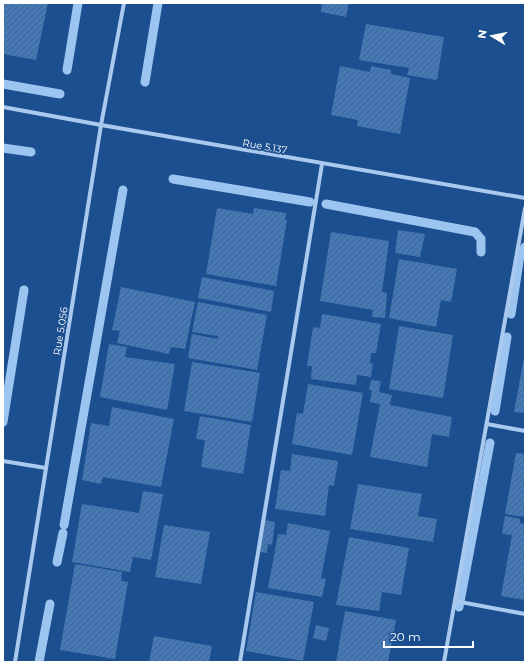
<svg xmlns="http://www.w3.org/2000/svg" width="528" height="665" viewBox="0 0 528 665" font-family="Montserrat,sans-serif">
<style>
.lines{fill:none;stroke-linecap:round;stroke-linejoin:round}
.stream{stroke:#9cc4f0;stroke-width:9}
.building{fill:url(#building-hatch)}
.street{stroke:#a9c9ee;stroke-width:4}
.labels{text-anchor:middle;stroke-width:3.5;stroke-linejoin:round;paint-order:stroke}
.street-label{font-size:10px;fill:#fff;stroke:#1b4f8f}
</style>
<defs>
<pattern id="building-hatch" width="6" height="6" patternUnits="userSpaceOnUse"><rect width="6" height="6" fill="#4478b7"/><path d="M-1 1l2-2M0 6l6-6M5 7l2-2" fill="none" stroke="#486282"/></pattern>
</defs>
<rect width="100%" height="100%" fill="#1b4f8f"/>
<g class="lines">
<g class="stream">
<polyline points="67,70 78,3"/>
<polyline points="145,82 158,3"/>
<polyline points="3,84 60,94"/>
<polyline points="3,148 31,152"/>
<polyline points="173,179 310,202"/>
<polyline points="326,204 475,232 481,239 481,252"/>
<polyline points="511,314 520,255 525,247"/>
<polyline points="495,411 507,337"/>
<polyline points="3,422 24,290"/>
<polyline points="64,525 123,190"/>
<polyline points="57,562 63,533"/>
<polyline points="459,607 490,443"/>
<polyline points="39,662 50,604"/>
</g>
</g>
<g class="building">
<polygon points="3,3 48,3 36,60 3,54"/>
<polygon points="322,3 349,3 346,17 321,12"/>
<polygon points="366,24 444,37 437,80 407,75 409,68 359,60"/>
<polygon points="340,66 370,72 371,66 391,70 391,74 410,78 400,134 357,126 358,120 331,115"/>
<polygon points="217,208 253,214 254,208 286,213 285,220 287,220 276,286 206,274"/>
<polygon points="398,230 425,234 420,257 395,253"/>
<polygon points="331,232 389,241 382,292 387,293 385,318 372,317 373,310 320,301"/>
<polygon points="399,259 457,269 451,302 441,300 436,327 389,318"/>
<polygon points="202,277 274,291 271,312 198,298"/>
<polygon points="121,287 195,302 185,349 171,347 169,354 117,343 120,331 112,330"/>
<polygon points="198,302 267,315 257,370 188,358 192,334 218,339 218,336 192,332"/>
<polygon points="322,314 381,324 376,353 371,353 370,363 373,364 371,377 357,375 356,385 311,379 312,366 307,366 313,327 320,328"/>
<polygon points="399,326 453,335 443,398 389,389"/>
<polygon points="109,344 127,347 125,357 175,364 167,410 100,397"/>
<polygon points="524,357 525,357 525,413 514,412"/>
<polygon points="192,362 260,373 252,422 184,411"/>
<polygon points="371,380 381,381 379,392 392,395 390,405 452,417 449,437 432,434 427,467 370,457 380,404 370,402 372,390 369,390"/>
<polygon points="308,384 363,393 352,455 292,444 297,413 303,414"/>
<polygon points="112,407 174,419 161,487 103,477 101,484 82,480 91,423 109,426"/>
<polygon points="200,416 251,425 243,474 201,467 205,440 196,439"/>
<polygon points="516,453 525,454 525,517 505,514"/>
<polygon points="292,454 338,461 334,486 329,485 325,516 275,509 281,470 290,471"/>
<polygon points="358,484 422,494 418,516 437,519 433,542 350,529"/>
<polygon points="143,491 163,494 151,560 133,557 130,572 72,562 82,504 139,513"/>
<polygon points="505,516 520,519 520,523 525,524 525,600 501,596 512,535 502,534"/>
<polygon points="265,520 275,522 272,545 268,544 267,553 259,552"/>
<polygon points="288,523 330,531 321,578 326,579 322,597 268,588 278,534 286,535"/>
<polygon points="164,525 210,532 201,584 155,577"/>
<polygon points="349,537 409,548 401,595 382,592 379,611 336,605"/>
<polygon points="75,564 122,572 121,581 128,582 115,659 60,650"/>
<polygon points="256,592 314,602 303,661 246,651"/>
<polygon points="345,611 396,620 388,662 336,662"/>
<polygon points="316,625 329,628 326,641 313,638"/>
<polygon points="154,636 212,646 209,662 149,662"/>
</g>
<g class="lines">
<g class="street">
<polyline points="3,107 101,125 525,198"/>
<polyline points="487,424 525,431"/>
<polyline points="3,461 46,468"/>
<polyline points="455,601 525,614"/>
<polyline points="15,662 101,125 124,3"/>
<polyline points="240,662 322,164"/>
<polyline points="444,662 525,208"/>
</g>
</g>
<g class="labels">
<g class="street-label">
<text transform="translate(265 146) rotate(10)" y="4">Rue 5.137</text>
<text transform="translate(60 331) rotate(-81)" y="4">Rue 5.056</text>
</g>
</g>
<rect width="528" height="665" fill="none" stroke="#ffffff" stroke-width="8"/>
<g transform="translate(492 36) rotate(280)" stroke="#1b4f8f" stroke-width="3" paint-order="stroke">
<path d="M0-3L7 15L0 10L-7 15Z" fill="#ffffff"/>
<text y="-6" font-size="11" font-weight="bold" text-anchor="middle" fill="#ffffff">N</text>
</g>
<path d="M384 641v6h89v-6" fill="none" stroke="#ffffff" stroke-width="2"/>
<text x="390" y="641" font-size="12" fill="#ffffff" stroke="#1b4f8f" stroke-width="3" paint-order="stroke">20 m</text>
</svg>
